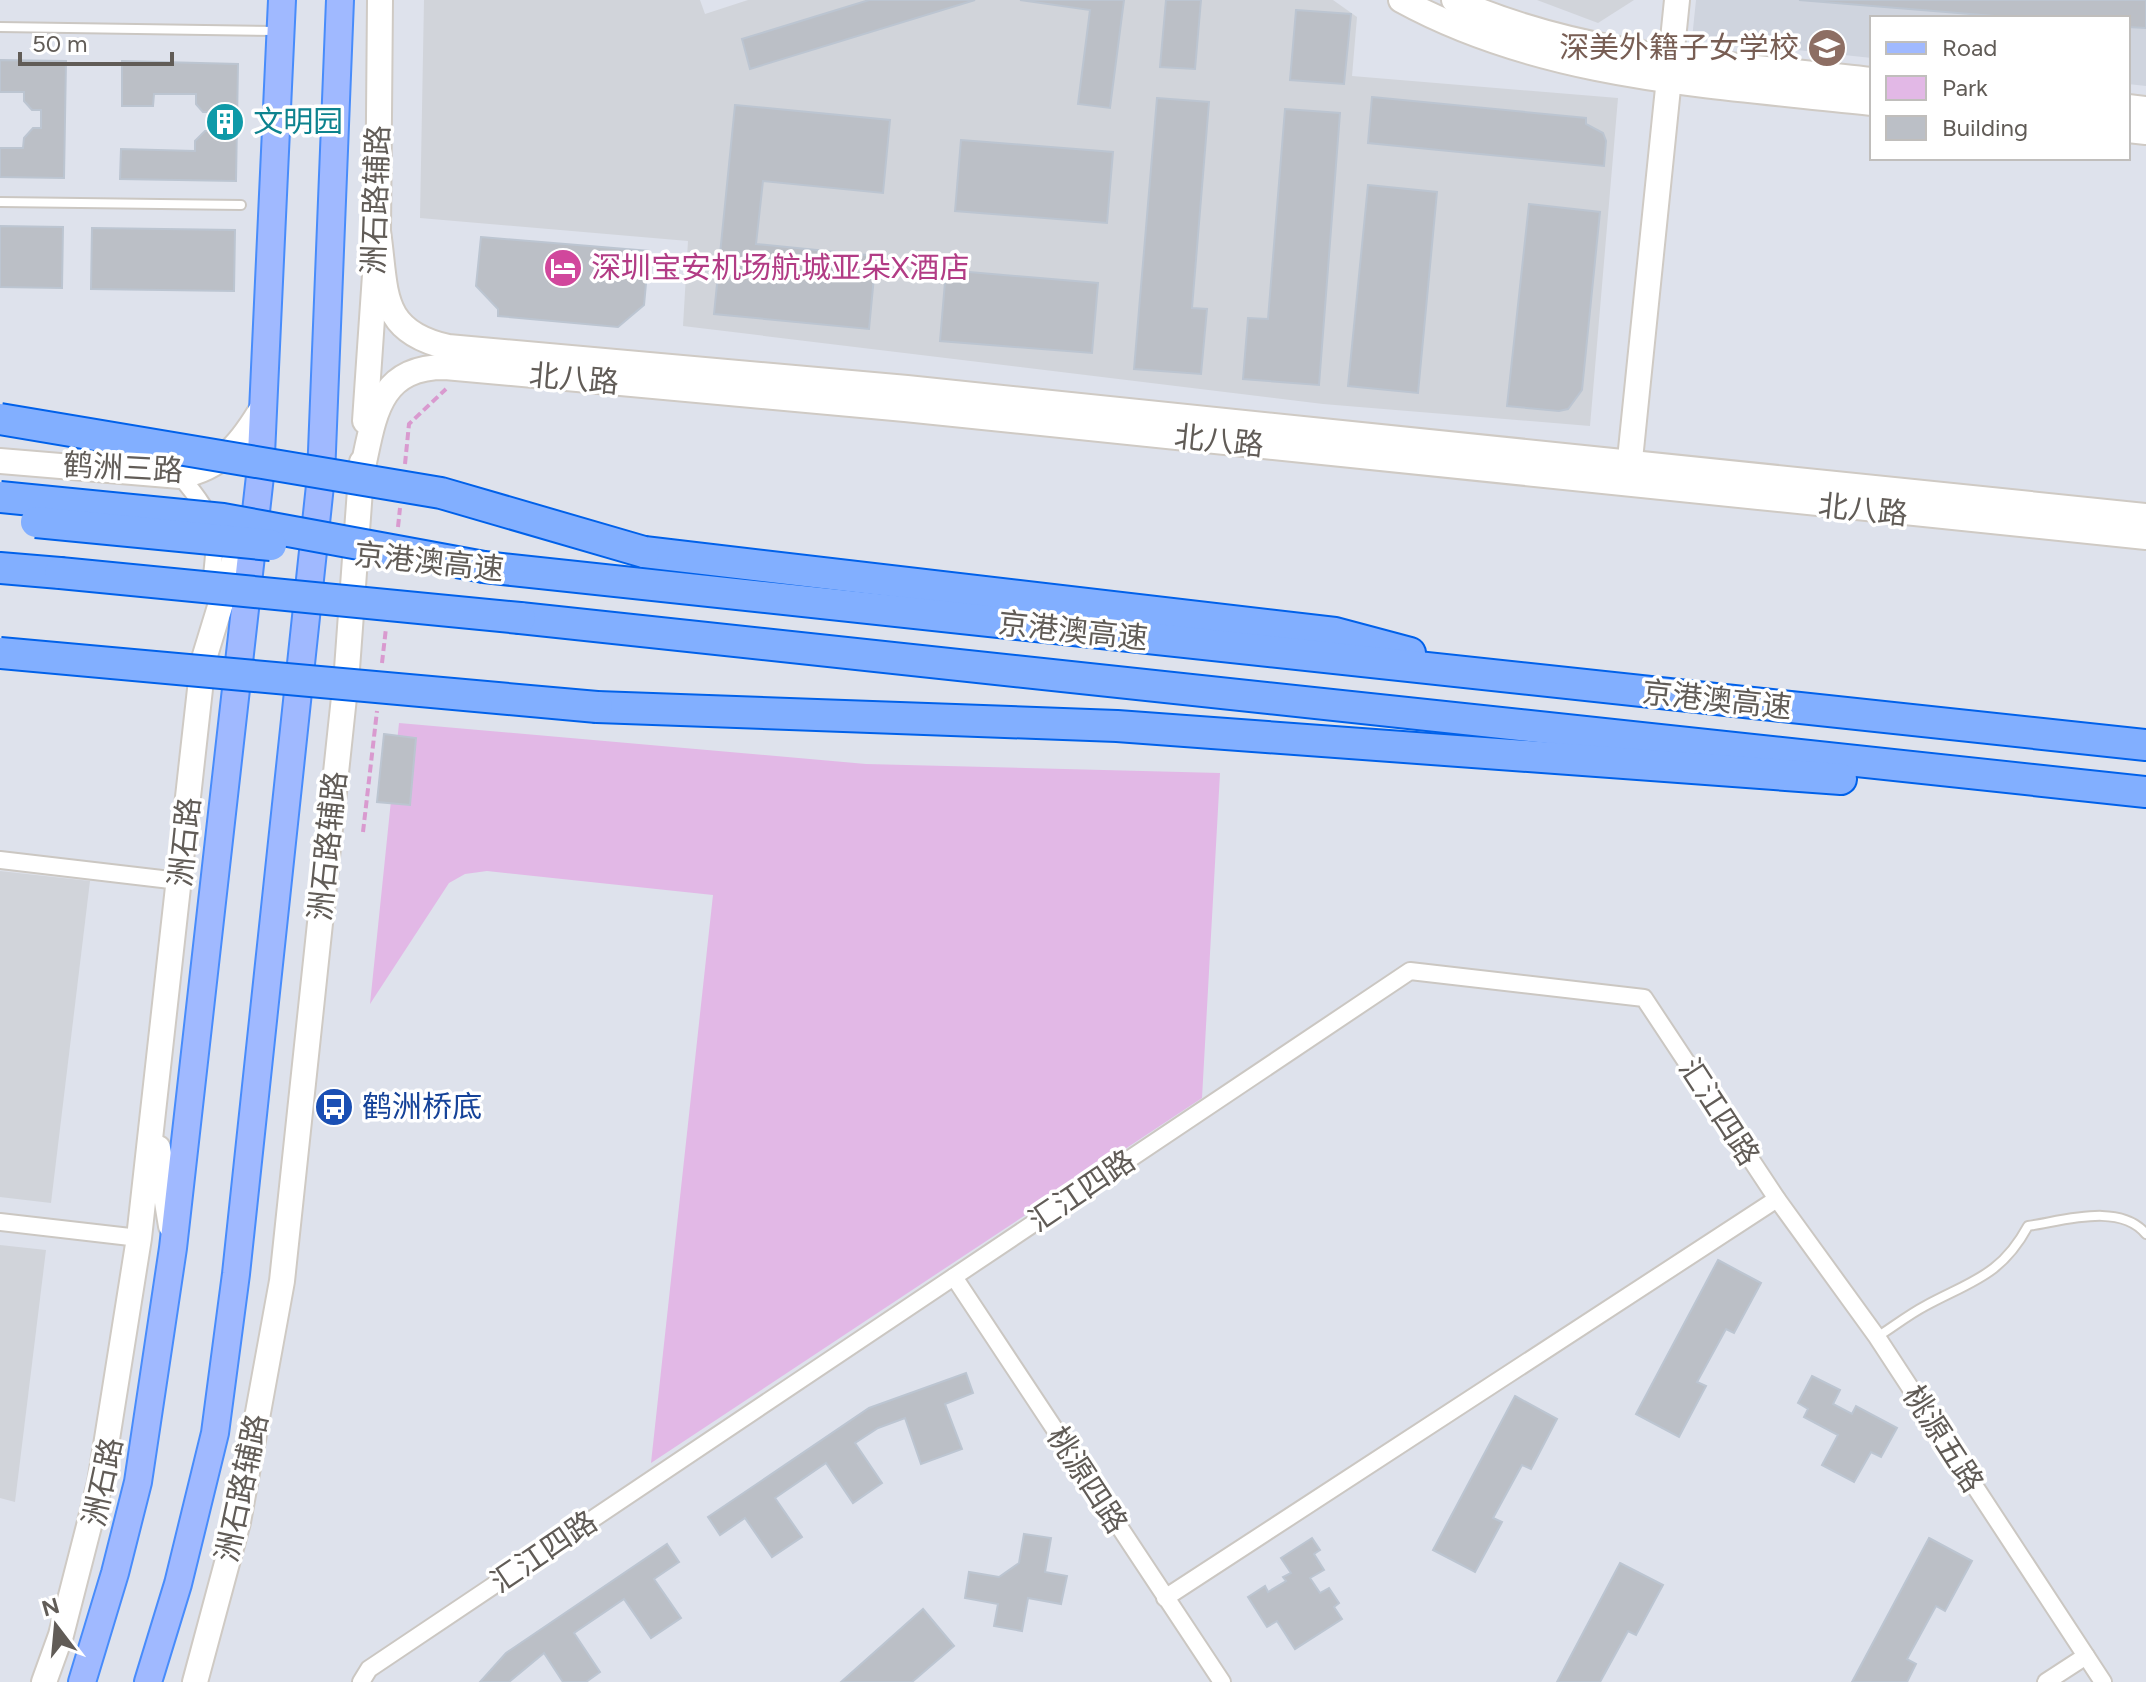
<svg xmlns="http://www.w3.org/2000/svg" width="2146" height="1682" viewBox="0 0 2146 1682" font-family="Figtree,'Noto Sans SC',sans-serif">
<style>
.industrial{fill:#d1d4da}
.education{fill:#cfd4de}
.green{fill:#e2b8e6}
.building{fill:#bbbfc6;stroke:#bcc5d1;stroke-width:2}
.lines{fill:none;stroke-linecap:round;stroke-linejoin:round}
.lane-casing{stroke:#cbc7c2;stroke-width:12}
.street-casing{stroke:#cbc7c2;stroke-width:20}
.secondary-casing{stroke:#cfcac4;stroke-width:28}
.primary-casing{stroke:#488cfb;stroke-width:30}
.highway-casing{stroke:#0061ea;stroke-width:34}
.path{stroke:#d99acf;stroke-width:4;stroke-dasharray:8 4;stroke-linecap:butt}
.lane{stroke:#fff;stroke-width:8}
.street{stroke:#fff;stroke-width:16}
.secondary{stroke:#fff;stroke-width:24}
.primary{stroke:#a0b9ff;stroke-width:26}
.highway{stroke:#82afff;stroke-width:30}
.highway-bridge-casing{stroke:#0061ea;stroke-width:34;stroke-linecap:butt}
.highway-bridge{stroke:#82afff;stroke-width:30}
.labels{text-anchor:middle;stroke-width:7;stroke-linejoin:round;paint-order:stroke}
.education-label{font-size:30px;fill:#785e54;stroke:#fff;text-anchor:end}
.culture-label{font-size:30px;fill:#0d838f;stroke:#fff;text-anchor:start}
.street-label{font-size:30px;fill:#615c57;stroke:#fff}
.hotel-label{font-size:30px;fill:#b23c85;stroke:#fff;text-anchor:start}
.transit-label{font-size:30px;fill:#164399;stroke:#fff;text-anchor:start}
</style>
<rect width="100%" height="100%" fill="#dee2ec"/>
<g class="industrial">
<polygon points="424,0 700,0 705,14 748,0 1333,0 1357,17 1352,76 1618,98 1590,426 1323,404 683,326 688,241 420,218"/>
<polygon points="1537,0 1634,0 1598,23"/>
<polygon points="0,871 90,881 51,1203 0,1197"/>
<polygon points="0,1245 46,1250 15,1502 0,1498"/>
</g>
<polygon class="education" points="1696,0 2146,0 2146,86 2128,84 2128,18 1872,18 1872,58 1692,39"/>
<polygon class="green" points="399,723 866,764 1220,773 1202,1098 651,1463 713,895 487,871 465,874 449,883 370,1004"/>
<g class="building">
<polygon points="869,0 975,0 750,69 742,39"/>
<polygon points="1020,0 1124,0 1110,108 1078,104 1090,10"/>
<polygon points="1166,0 1201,0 1195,69 1160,67"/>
<polygon points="1799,0 2146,0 2146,28 2128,27 2128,18 2019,18"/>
<polygon points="1296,10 1351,14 1344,84 1290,80"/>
<polygon points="0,60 66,61 64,178 0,177 0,148 23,148 24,138 33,128 41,128 41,110 32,110 24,101 24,92 0,92"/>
<polygon points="122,61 238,64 236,181 120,179 121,149 195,151 195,141 205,131 213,131 213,112 203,112 196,104 196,94 154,94 153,106 122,106"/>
<polygon points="1372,97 1586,118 1586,124 1603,133 1606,141 1604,166 1368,143"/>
<polygon points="1157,98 1209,102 1192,308 1207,309 1201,374 1134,369"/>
<polygon points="735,105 890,120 883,193 763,181 756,244 876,256 869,329 714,314"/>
<polygon points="1285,109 1340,113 1319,385 1243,379 1248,318 1268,319"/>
<polygon points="961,140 1113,152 1107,223 955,211"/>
<polygon points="1368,185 1437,192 1418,393 1348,386"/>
<polygon points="1529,204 1600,212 1582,390 1568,409 1559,411 1507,406"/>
<polygon points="0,226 63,227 62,288 0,287"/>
<polygon points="92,228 235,230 234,291 91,289"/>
<polygon points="481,237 649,251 644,305 618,327 498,316 498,309 476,286"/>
<polygon points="946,270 1098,283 1092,353 940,341"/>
<polygon points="384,734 416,738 410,805 377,802"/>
<polygon points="1718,1260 1761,1283 1734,1333 1726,1329 1697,1382 1706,1386 1679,1437 1636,1414"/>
<polygon points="966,1373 973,1393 945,1404 962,1449 921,1464 905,1418 878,1428 855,1443 882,1483 853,1503 826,1463 775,1498 802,1537 772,1557 745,1518 720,1535 708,1517 869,1408"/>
<polygon points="1812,1376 1840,1390 1833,1404 1852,1414 1856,1406 1897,1428 1881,1457 1871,1452 1854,1482 1822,1465 1838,1435 1804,1417 1808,1409 1798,1403"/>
<polygon points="1515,1396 1557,1419 1531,1469 1522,1465 1493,1518 1502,1522 1475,1572 1433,1550"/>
<polygon points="1024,1534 1051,1538 1045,1572 1067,1576 1061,1604 1028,1598 1022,1631 994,1626 998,1604 965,1598 969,1572 999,1577 1019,1563"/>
<polygon points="1312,1538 1320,1550 1314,1554 1324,1570 1310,1578 1320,1593 1329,1588 1339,1603 1334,1607 1342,1619 1295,1649 1277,1621 1267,1627 1248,1597 1265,1586 1268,1592 1286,1581 1283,1577 1291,1573 1281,1558"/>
<polygon points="1929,1538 1972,1561 1945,1611 1936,1606 1907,1659 1916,1664 1907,1682 1852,1682"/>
<polygon points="667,1544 679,1562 654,1579 681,1618 651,1638 624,1599 574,1633 600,1672 586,1682 563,1682 544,1653 509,1682 480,1682 506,1653"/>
<polygon points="1620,1563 1663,1585 1636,1635 1628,1631 1600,1682 1557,1682"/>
<polygon points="923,1609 954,1646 912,1682 841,1682"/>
</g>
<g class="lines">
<defs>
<g id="lane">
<polyline points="0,27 275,31"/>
<polyline points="0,202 241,205"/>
<path d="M1877,1337C1893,1327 1908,1315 1925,1306C1971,1281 2001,1276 2028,1226C2063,1221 2120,1202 2146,1234"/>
</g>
<g id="street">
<path d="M180,476C220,523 217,533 210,593"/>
<polyline points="0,860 179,881"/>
<polyline points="0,1222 139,1238"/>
<polyline points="954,1277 1222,1682"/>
<polyline points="1165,1598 1777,1199"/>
<polyline points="361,1682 369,1669 1410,971 1644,998 1777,1199 1877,1337 2103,1682"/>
<polyline points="2046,1682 2086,1656"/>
</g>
<g id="secondary">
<path d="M1401,0C1545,79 1712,85 1872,103"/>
<path d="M1454,0C1585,59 1731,64 1872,80"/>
<polyline points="2128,107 2146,109"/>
<polyline points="2128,130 2146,132"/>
<path d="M378,231C387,292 378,331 448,347L907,388L2146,516"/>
<polyline points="365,421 378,231 380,0"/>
<path d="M0,461L180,476C223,468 243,441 264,405"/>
<path d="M361,476C374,421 375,367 445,367L905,409L2146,537"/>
<polyline points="1628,479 1677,0"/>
<polyline points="158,1148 171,1226"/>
<polyline points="44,1682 61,1635 100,1483 139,1238 203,662 244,528"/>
<polyline points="195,1682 238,1522 282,1281 347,669 362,462"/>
</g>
<g id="primary">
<polyline points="82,1682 115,1573 138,1482 173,1248 260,476 282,0"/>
<polyline points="148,1682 178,1584 215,1433 236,1274 321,476 340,0"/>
</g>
<g id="highway">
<polyline points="644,552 1335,633 1410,653"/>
<polyline points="484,567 2146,745"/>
<polyline points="0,568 60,573"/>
<polyline points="520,618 2146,792"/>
<polyline points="597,707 1117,726 1841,779"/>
</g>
</defs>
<use href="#lane" class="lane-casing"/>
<use href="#street" class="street-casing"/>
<use href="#secondary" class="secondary-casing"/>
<use href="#primary" class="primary-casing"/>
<use href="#highway" class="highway-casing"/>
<g class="path">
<polyline points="405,464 409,424 446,389"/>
<polyline points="398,527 400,508"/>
<polyline points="382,663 386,628"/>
<polyline points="363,832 377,711"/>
</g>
<use href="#lane" class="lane"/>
<use href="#street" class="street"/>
<use href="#secondary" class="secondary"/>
<use href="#primary" class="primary"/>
<use href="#highway" class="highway"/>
<defs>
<g id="highway-bridge">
<polyline points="0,419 441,493 644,552"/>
<polyline points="0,497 223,519 484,567"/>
<polyline points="36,522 271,545"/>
<polyline points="60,573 520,618"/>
<polyline points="0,653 597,707"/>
</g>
</defs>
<use href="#highway-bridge" class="highway-bridge-casing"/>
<use href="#highway-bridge" class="highway-bridge"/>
</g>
<defs>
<symbol id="school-disc" viewBox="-11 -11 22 22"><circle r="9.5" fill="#8d6e63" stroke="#fff"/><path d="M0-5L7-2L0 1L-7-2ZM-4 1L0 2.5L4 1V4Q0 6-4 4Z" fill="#fff"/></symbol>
<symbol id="building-disc" viewBox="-11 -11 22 22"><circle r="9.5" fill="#0f9aa8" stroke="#fff"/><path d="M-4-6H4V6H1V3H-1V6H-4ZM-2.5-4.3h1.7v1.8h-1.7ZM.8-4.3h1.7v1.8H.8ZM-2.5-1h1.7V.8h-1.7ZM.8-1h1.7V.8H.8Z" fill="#fff"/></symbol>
<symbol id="hotel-disc" viewBox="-11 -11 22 22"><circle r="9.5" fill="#d1479c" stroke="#fff"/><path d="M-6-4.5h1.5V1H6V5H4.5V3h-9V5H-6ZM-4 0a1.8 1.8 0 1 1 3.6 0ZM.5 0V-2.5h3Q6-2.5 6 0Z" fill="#fff"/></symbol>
<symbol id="bus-disc" viewBox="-11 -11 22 22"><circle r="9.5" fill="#1a4fb4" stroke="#fff"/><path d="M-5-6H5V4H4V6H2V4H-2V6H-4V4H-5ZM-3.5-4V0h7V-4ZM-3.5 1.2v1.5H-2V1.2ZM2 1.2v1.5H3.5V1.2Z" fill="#fff"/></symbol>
</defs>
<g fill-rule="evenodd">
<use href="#school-disc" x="1805" y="26" width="44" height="44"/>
<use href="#building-disc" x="203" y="100" width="44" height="44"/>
<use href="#hotel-disc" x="541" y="246" width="44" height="44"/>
<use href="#bus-disc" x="312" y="1085" width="44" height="44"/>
</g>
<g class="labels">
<g class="education-label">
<text x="1799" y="58">深美外籍子女学校</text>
</g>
<g class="culture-label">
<text x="253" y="132">文明园</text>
</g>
<g class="street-label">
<text transform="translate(376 200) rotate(-88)" y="10">洲石路辅路</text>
<text transform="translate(574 379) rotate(5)" y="10">北八路</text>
<text transform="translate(1219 441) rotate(6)" y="10">北八路</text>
<text transform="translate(123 468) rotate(3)" y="10">鹤洲三路</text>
<text transform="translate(1863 510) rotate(6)" y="10">北八路</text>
<text transform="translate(429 562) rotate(6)" y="10">京港澳高速</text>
<text transform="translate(1073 631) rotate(6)" y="10">京港澳高速</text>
<text transform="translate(1717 700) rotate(6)" y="10">京港澳高速</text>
<text transform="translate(185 842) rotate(-84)" y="10">洲石路</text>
<text transform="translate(328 846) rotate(-84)" y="10">洲石路辅路</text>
<text transform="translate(1719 1112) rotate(57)" y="10">汇江四路</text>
<text transform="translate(1082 1191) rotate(-34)" y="10">汇江四路</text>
<text transform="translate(1943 1439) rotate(57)" y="10">桃源五路</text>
<text transform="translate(1087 1480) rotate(57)" y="10">桃源四路</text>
<text transform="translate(103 1482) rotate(-78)" y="10">洲石路</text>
<text transform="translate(242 1488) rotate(-78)" y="10">洲石路辅路</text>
<text transform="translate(544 1552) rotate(-34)" y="10">汇江四路</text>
</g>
<g class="hotel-label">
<text x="591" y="278">深圳宝安机场航城亚朵X酒店</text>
</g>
<g class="transit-label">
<text x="362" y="1117">鹤洲桥底</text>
</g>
</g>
<rect x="1870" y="16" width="260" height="144" fill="#ffffff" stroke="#c0bebc" stroke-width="2"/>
<rect x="1886" y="42" width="40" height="12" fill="#a0b9ff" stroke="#c0bebc" stroke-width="2"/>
<text x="1942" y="56" font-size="24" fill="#615c57">Road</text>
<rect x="1886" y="76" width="40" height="24" fill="#e2b8e6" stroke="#c0bebc" stroke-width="2"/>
<text x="1942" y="96" font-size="24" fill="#615c57">Park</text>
<rect x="1886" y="116" width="40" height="24" fill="#bbbfc6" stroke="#c0bebc" stroke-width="2"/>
<text x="1942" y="136" font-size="24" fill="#615c57">Building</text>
<g transform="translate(56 1626) rotate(344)" stroke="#ffffff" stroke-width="6" paint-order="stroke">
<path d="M0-6L14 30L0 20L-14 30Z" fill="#615c57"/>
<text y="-12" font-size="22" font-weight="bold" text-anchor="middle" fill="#615c57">N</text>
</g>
<path d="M20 52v12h152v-12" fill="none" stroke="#615c57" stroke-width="4"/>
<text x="32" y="52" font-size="24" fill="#615c57" stroke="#ffffff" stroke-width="6" paint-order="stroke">50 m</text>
</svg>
